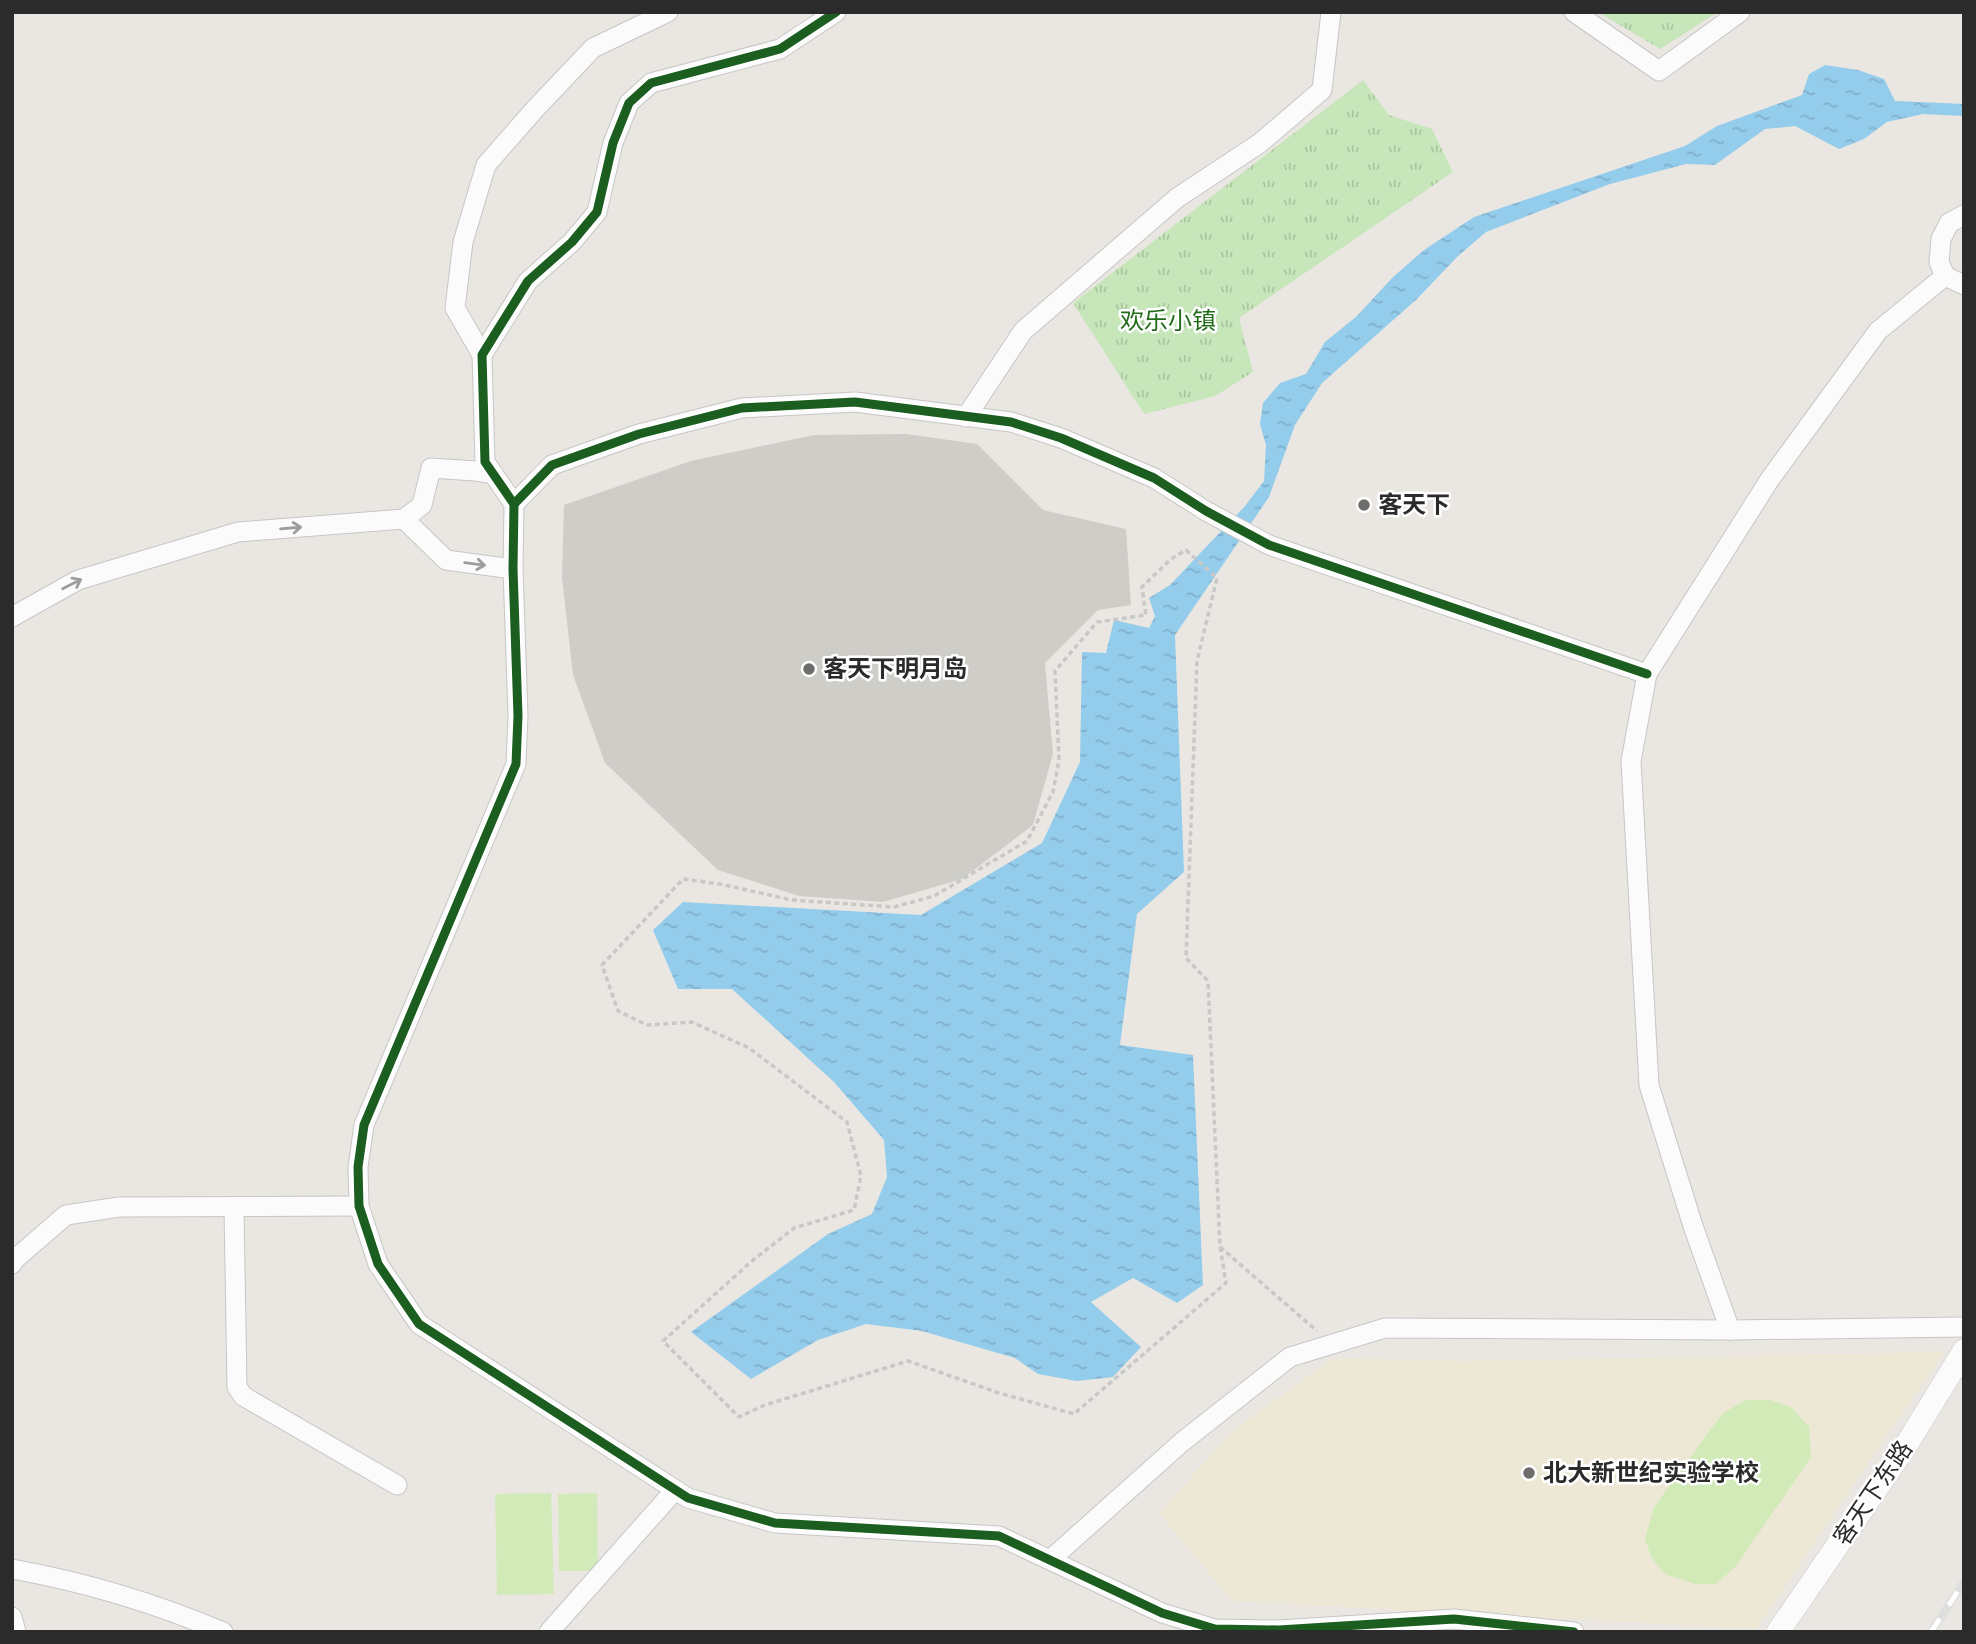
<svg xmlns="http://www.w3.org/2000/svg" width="1976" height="1644" viewBox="0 0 1976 1644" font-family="'Alegreya Sans','Noto Sans SC',sans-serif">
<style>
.education{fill:#ede8d6}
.park{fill:url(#park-tufts)}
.pitch{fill:#d1eab8}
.water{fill:url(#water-ripples)}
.building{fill:#cfcdc8}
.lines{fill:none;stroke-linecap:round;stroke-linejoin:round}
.minor-casing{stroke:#c7c6c6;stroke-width:21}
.tertiary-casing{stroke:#c7c6c6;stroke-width:24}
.path{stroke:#c8c8c7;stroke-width:3.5;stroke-dasharray:5 3.5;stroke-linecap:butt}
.minor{stroke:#fcfbfb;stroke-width:19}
.tertiary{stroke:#fcfbfb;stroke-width:23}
.rail-casing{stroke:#dededf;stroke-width:8}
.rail{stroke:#fff;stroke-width:5;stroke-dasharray:16;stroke-linecap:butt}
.cycleway-casing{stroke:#fff;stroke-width:13}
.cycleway{stroke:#1b5e20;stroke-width:9}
.oneway{stroke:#9e9d9d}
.poi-dot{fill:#6e6d6b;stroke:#fff;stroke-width:2.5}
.labels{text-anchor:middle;stroke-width:5;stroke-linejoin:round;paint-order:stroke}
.park-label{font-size:24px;fill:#216b19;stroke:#fff}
.poi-label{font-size:24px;font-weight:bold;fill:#2b2b2b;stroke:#fff;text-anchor:start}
.street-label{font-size:24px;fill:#2b2b2b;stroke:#fff}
</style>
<defs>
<pattern id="park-tufts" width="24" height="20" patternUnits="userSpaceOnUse" patternTransform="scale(1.75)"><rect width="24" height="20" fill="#c7e6ba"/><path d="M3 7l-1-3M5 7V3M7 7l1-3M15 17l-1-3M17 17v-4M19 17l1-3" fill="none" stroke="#abc5a0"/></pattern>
<pattern id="water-ripples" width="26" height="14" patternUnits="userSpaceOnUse" patternTransform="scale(1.75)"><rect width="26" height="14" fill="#94ccec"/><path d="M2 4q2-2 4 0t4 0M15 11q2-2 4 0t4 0" fill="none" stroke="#80afcb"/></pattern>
</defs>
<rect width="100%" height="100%" fill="#eae7e2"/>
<polygon class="education" points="1944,1352 1756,1629 1232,1601 1159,1513 1231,1432 1333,1358 1464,1361"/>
<g class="park">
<polygon points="1598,12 1718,12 1660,49"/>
<polygon points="1363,80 1389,115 1432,129 1453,172 1239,318 1253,372 1215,396 1144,414 1073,303"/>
</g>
<g class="pitch">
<polygon points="1745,1400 1770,1400 1791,1407 1809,1427 1811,1457 1736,1566 1716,1584 1695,1584 1667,1575 1652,1559 1645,1539 1654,1507 1722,1414"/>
<polygon points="551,1493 554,1594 497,1595 495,1494"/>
<polygon points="597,1493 598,1571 559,1571 558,1494"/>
</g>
<polygon class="water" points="1825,65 1858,70 1884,79 1895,101 1964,104 1964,116 1923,114 1887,122 1864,139 1839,149 1795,126 1765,129 1715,165 1686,164 1610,184 1486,232 1457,257 1417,299 1322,383 1295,425 1269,497 1175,635 1184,872 1137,914 1120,1045 1193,1055 1203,1285 1177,1303 1133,1278 1091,1302 1141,1347 1113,1377 1077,1381 1038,1374 1015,1358 922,1331 866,1324 818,1340 751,1379 691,1332 828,1234 872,1214 887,1177 884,1140 834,1082 732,989 678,989 653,930 683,902 921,915 1042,843 1080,762 1082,652 1106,653 1114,620 1149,628 1155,616 1149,598 1170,585 1245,506 1264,481 1266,445 1260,424 1263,403 1280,383 1306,374 1325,342 1357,316 1393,277 1424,250 1474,217 1685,146 1717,126 1802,95 1809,74"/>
<polygon class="building" points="906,434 977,444 1043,510 1126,529 1131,605 1098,610 1045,663 1053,754 1033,825 962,879 883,902 799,896 718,870 605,763 573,675 562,577 564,505 691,461 814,435"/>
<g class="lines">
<defs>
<g id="minor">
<polyline points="836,12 780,49 651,83 629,103 613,143 597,212 572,242 528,281 482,355 485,462 514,504 513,569 518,716 516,764 364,1125 358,1167 359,1206 378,1264 419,1324 688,1498 775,1523 999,1536 1162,1613 1215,1629 1279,1630 1454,1619 1574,1632"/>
<polyline points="1574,12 1659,71 1740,12"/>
<polyline points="1964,215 1949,223 1941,239 1939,262 1945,276 1964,285"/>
<polyline points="482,355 455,308 463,242 486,165 536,108 593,48 668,12"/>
<polyline points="966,417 1023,331 1177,198 1260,143 1322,90 1331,12"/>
<polyline points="514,504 552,465 639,434 742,408 855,402 1011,422 1061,438 1154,478 1206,511 1269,545 1647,674"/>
<polyline points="404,519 446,560 513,569"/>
<polyline points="12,617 78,580 238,532 404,519 422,505 431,468 475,471 493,474"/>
<polyline points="234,1208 237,1387 243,1396 397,1485"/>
<polyline points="12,1264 14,1260 66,1215 119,1207 359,1206"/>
<polyline points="1730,1330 1693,1226 1649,1085 1631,761 1647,674 1770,479 1878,331 1945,276"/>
<polyline points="1051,1559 1182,1442 1290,1357 1385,1328 1730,1330 1964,1327"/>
<path d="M12,1569C85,1582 155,1603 223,1632"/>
<polyline points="12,1617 16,1632"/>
<polyline points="549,1632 675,1490"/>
</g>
<polyline id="tertiary" points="1778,1632 1905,1447 1964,1351"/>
</defs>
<use href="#minor" class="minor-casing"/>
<use href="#tertiary" class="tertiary-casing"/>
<g class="path">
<polygon points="1186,550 1217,578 1197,661 1186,958 1208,981 1220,1246 1226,1283 1074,1414 999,1393 908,1361 765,1405 739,1417 663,1341 752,1261 794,1228 854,1210 861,1176 847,1122 749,1048 692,1022 647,1025 618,1011 602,965 683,879 720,884 792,900 894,907 934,896 1027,841 1053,792 1059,760 1055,671 1097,622 1146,615 1142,587 1171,559"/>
<polyline points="1220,1247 1317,1331"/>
</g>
<use href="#minor" class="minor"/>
<use href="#tertiary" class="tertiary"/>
<defs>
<polyline id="rail" points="1931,1632 1964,1582"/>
</defs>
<use href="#rail" class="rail-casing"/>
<use href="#rail" class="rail"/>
<defs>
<g id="cycleway">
<polyline points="836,12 780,49 651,83 629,103 613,143 597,212 572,242 528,281 482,355 485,462 514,504 513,569 518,716 516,764 364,1125 358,1167 359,1206 378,1264 419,1324 688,1498 775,1523 999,1536 1162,1613 1215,1629 1279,1630 1454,1619 1574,1632"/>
<polyline points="514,504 552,465 639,434 742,408 855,402 1011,422 1061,438 1154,478 1206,511 1269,545 1647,674"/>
</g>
</defs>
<use href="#cycleway" class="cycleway-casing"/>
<use href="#cycleway" class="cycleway"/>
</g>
<defs><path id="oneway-shaft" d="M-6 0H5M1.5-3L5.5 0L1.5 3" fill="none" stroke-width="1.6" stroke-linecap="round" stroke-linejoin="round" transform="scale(1.75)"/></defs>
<g class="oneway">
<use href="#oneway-shaft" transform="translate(291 528) rotate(-5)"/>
<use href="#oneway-shaft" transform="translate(475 564) rotate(8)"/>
<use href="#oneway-shaft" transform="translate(72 584) rotate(-27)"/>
</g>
<g class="poi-dot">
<circle cx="1364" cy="505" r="7"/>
<circle cx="809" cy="669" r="7"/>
<circle cx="1529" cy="1473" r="7"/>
</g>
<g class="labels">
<g class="park-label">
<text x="1168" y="329">欢乐小镇</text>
</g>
<g class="poi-label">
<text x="1378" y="513">客天下</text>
<text x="823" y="677">客天下明月岛</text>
<text x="1543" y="1481">北大新世纪实验学校</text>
</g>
<g class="street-label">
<text transform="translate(1873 1493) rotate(-56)" y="8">客天下东路</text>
</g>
</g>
<rect width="1976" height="1644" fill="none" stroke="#2b2b2b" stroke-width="28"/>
</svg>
